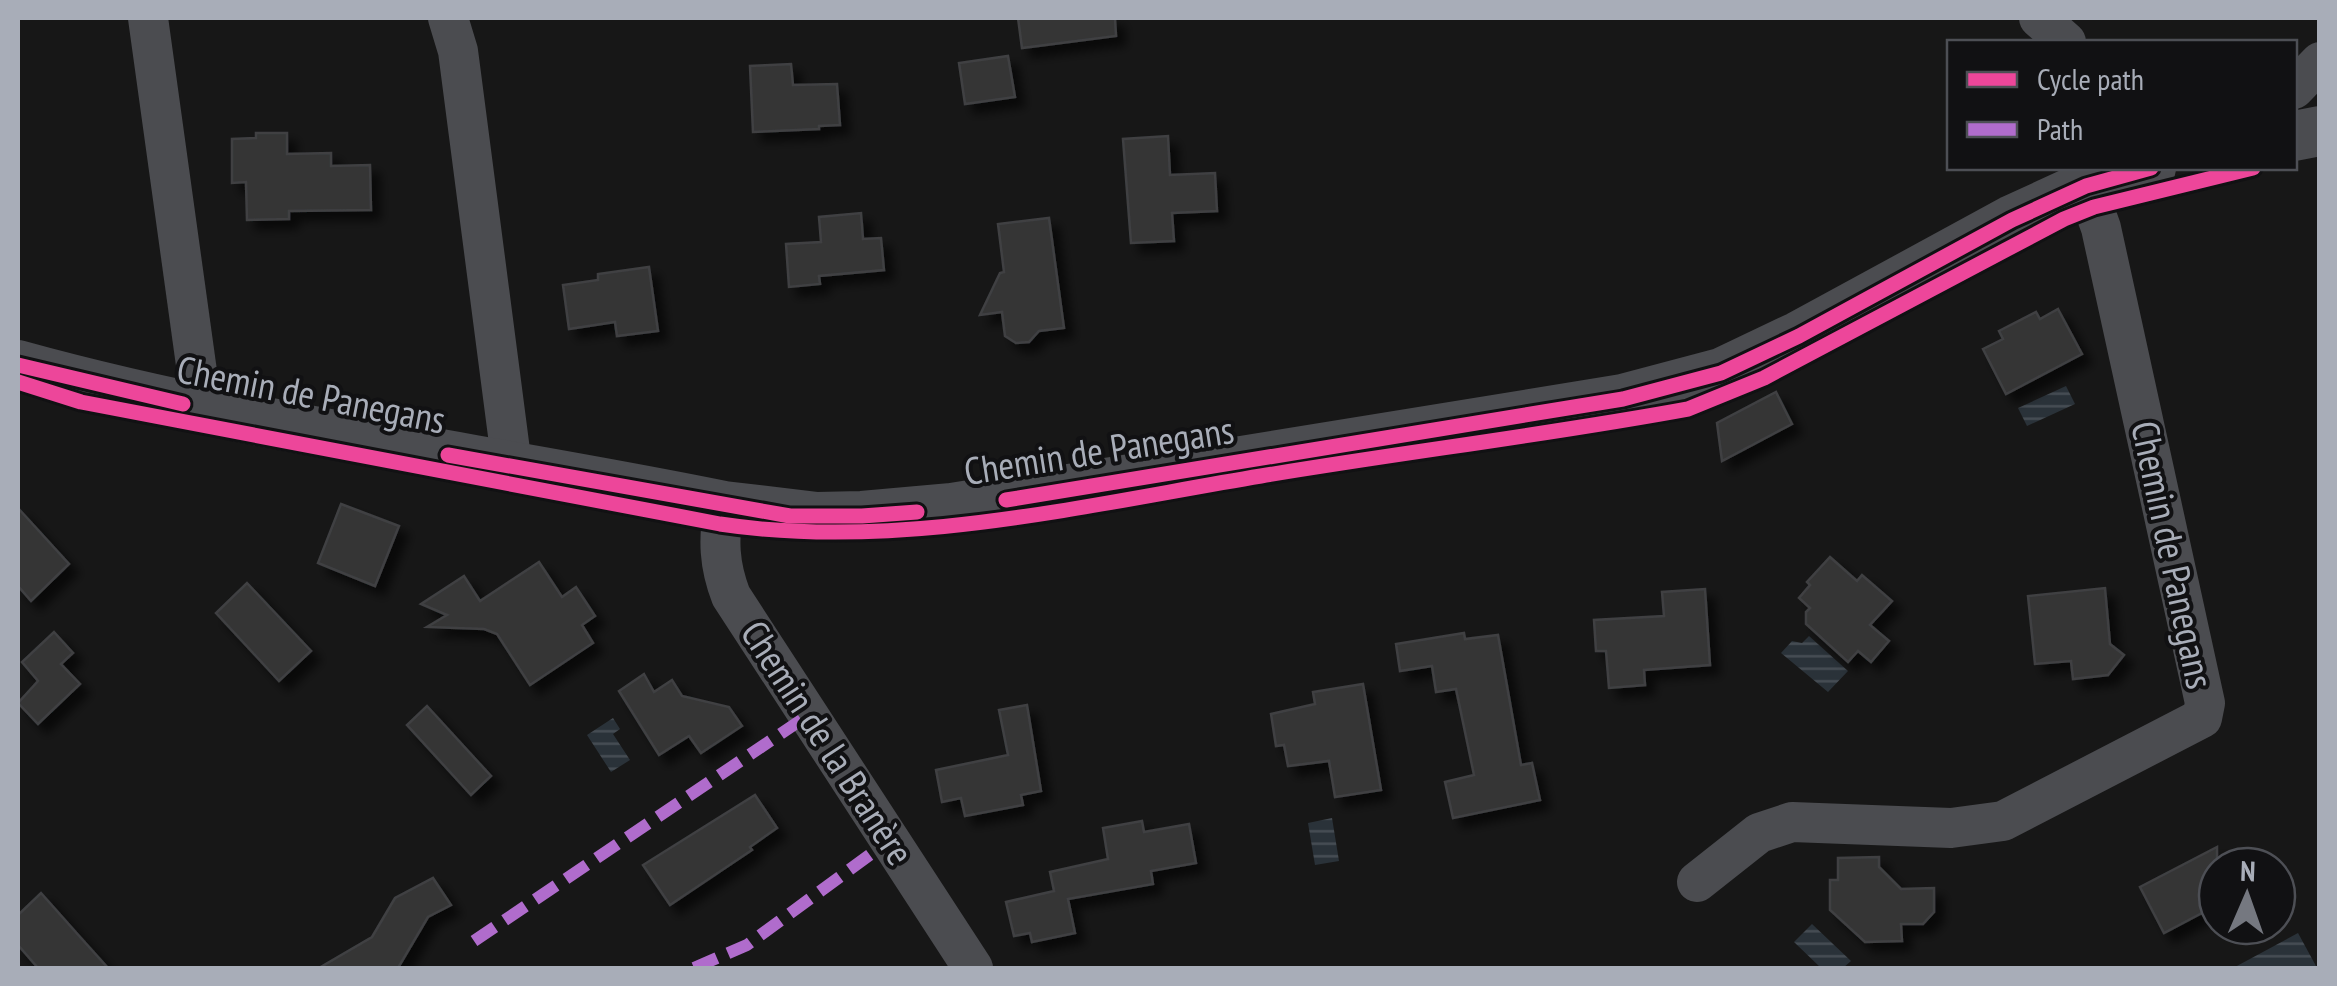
<svg xmlns="http://www.w3.org/2000/svg" width="2337" height="986" viewBox="0 0 2337 986" font-family="'PT Sans Narrow',sans-serif">
<style>
.water{fill:url(#water-rules)}
.building{fill:#353536;stroke:#3f4043;stroke-width:2.5;filter:url(#shadow)}
.lines{fill:none;stroke-linecap:round;stroke-linejoin:round}
.minor{stroke:#4b4c50;stroke-width:40}
.tertiary{stroke:#4b4c50;stroke-width:50}
.quiet{stroke:#b06ccc;stroke-width:12;stroke-dasharray:25 12;stroke-linecap:butt}
.cycleway-casing{stroke:#111113;stroke-width:21}
.cycleway{stroke:#ed469a;stroke-width:15}
.labels{text-anchor:middle;stroke-width:8;stroke-linejoin:round;paint-order:stroke}
.street-label{font-size:38px;fill:#a8adb8;stroke:#111113}
</style>
<defs>
<pattern id="water-rules" width="6" height="5" patternUnits="userSpaceOnUse" patternTransform="scale(2.5)"><rect width="6" height="5" fill="#2a3239"/><path d="M0 2.5h6" fill="none" stroke="#464d54"/></pattern>
<filter id="shadow"><feDropShadow dx="9" dy="9" stdDeviation="5" flood-color="#0009"/></filter>
</defs>
<rect width="100%" height="100%" fill="#171717"/>
<g class="water">
<polygon points="2066,386 2075,404 2027,426 2018,408"/>
<polygon points="1809,636 1848,671 1828,692 1781,653 1792,641 1802,643"/>
<polygon points="613,718 620,729 613,734 630,760 611,772 587,735"/>
<polygon points="1332,818 1339,861 1315,865 1308,823"/>
<polygon points="1812,924 1851,961 1843,968 1821,968 1794,942"/>
<polygon points="2298,933 2316,966 2235,967"/>
</g>
<g class="building">
<polygon points="1018,18 1115,18 1116,36 1022,48"/>
<polygon points="1008,56 1015,97 965,104 959,63"/>
<polygon points="791,64 793,85 837,84 840,125 819,126 819,129 753,132 750,66"/>
<polygon points="256,133 287,133 287,154 331,153 331,166 370,165 371,210 289,211 289,219 247,220 246,182 232,183 232,139 256,138"/>
<polygon points="1168,136 1170,175 1215,173 1217,211 1172,213 1174,241 1131,243 1123,139"/>
<polygon points="861,213 863,239 881,238 884,270 819,276 820,284 789,287 786,244 821,242 819,217"/>
<polygon points="1049,218 1064,328 1039,331 1029,342 1016,343 1005,336 1002,312 980,315 1000,273 1004,272 998,224"/>
<polygon points="649,267 658,331 617,336 615,322 569,329 563,285 598,280 598,274"/>
<polygon points="2058,309 2082,354 2006,394 1983,349 2003,339 1999,331 2036,312 2040,319"/>
<polygon points="1776,392 1792,424 1722,461 1717,423"/>
<polygon points="341,504 399,526 375,586 318,563"/>
<polygon points="18,508 69,564 31,601 18,586"/>
<polygon points="1830,557 1857,581 1862,575 1892,601 1870,625 1889,641 1871,662 1858,651 1848,662 1806,624 1806,612 1810,608 1799,598 1810,585 1807,582"/>
<polygon points="539,562 562,597 576,587 595,616 582,625 593,643 530,685 497,634 484,629 427,627 447,615 421,604 464,576 480,601"/>
<polygon points="247,583 311,651 279,681 216,613"/>
<polygon points="2105,588 2110,644 2124,655 2108,675 2073,679 2071,661 2035,664 2028,596"/>
<polygon points="1705,589 1710,665 1644,670 1645,685 1609,688 1606,651 1596,651 1594,620 1664,616 1662,592"/>
<polygon points="54,632 73,653 61,664 80,684 38,724 18,703 38,681 22,662"/>
<polygon points="1464,633 1465,639 1498,635 1521,765 1532,763 1540,800 1453,818 1445,782 1474,775 1456,689 1436,692 1432,666 1400,671 1396,644"/>
<polygon points="644,674 654,692 672,680 682,696 729,707 742,726 701,753 689,736 659,755 619,691"/>
<polygon points="1363,684 1381,790 1335,797 1329,761 1288,766 1284,745 1276,746 1271,714 1315,704 1313,692"/>
<polygon points="1027,705 1041,791 1021,795 1023,805 965,816 961,798 942,802 936,770 1008,755 999,710"/>
<polygon points="427,706 491,776 471,795 407,725"/>
<polygon points="755,795 777,828 750,847 752,850 670,905 643,865"/>
<polygon points="1142,821 1144,832 1189,824 1196,863 1151,871 1153,884 1068,899 1075,933 1032,942 1030,933 1014,936 1006,902 1054,891 1050,872 1108,859 1103,828"/>
<polygon points="2217,847 2217,905 2164,933 2140,887"/>
<polygon points="1879,857 1879,867 1901,889 1934,888 1934,912 1923,924 1901,924 1902,941 1865,942 1830,910 1830,880 1838,880 1838,858"/>
<polygon points="433,878 451,905 428,917 398,968 319,968 372,937 395,898"/>
<polygon points="41,893 81,938 108,968 38,968 18,945 18,915"/>
</g>
<g class="lines">
<g class="minor">
<polyline points="148,18 202,408"/>
<polyline points="448,18 458,51 512,466"/>
<polyline points="2039,18 2066,42"/>
<polyline points="2294,89 2320,62"/>
<path d="M724,506C718,539 719,565 731,596L973,968"/>
<polyline points="1697,882 1759,833 1792,822 1951,828 2003,821 2202,718 2205,703 2101,228 2086,186"/>
</g>
<g class="tertiary">
<polyline points="2294,136 2320,131"/>
<path d="M18,365C249,429 489,458 724,506L817,517L862,516L952,508L1623,399L1721,373L1799,336L2012,220L2086,186L2151,168"/>
</g>
<g class="quiet">
<polyline points="474,941 810,714"/>
<polyline points="694,968 747,945 890,840"/>
</g>
<defs>
<g id="cycleway">
<polyline points="18,365 183,404"/>
<path d="M18,382L81,402L720,524C899,551 1085,505 1261,476C1404,452 1547,435 1688,409L1764,378L2064,219L2094,207L2253,168"/>
<polyline points="448,455 790,516 862,516 917,512"/>
<polyline points="1006,500 1623,399 1721,373 1799,336 2012,220 2086,186 2151,168"/>
</g>
</defs>
<use href="#cycleway" class="cycleway-casing"/>
<use href="#cycleway" class="cycleway"/>
</g>
<g class="labels">
<g class="street-label">
<text transform="translate(311 395) rotate(11)" y="13">Chemin de Panegans</text>
<text transform="translate(1099 451) rotate(-9)" y="13">Chemin de Panegans</text>
<text transform="translate(2172 555) rotate(78)" y="13">Chemin de Panegans</text>
<text transform="translate(827 743) rotate(57)" y="13">Chemin de la Branère</text>
</g>
</g>
<rect width="2337" height="986" fill="none" stroke="#a8adb8" stroke-width="40"/>
<rect x="1947" y="40" width="350" height="130" fill="#111113" stroke="#4d4f55" stroke-width="2.5"/>
<rect x="1967" y="72" width="50" height="15" fill="#ed469a" stroke="#4d4f55" stroke-width="2.5"/>
<text x="2037" y="90" font-size="30" fill="#a8adb8">Cycle path</text>
<rect x="1967" y="122" width="50" height="15" fill="#b06ccc" stroke="#4d4f55" stroke-width="2.5"/>
<text x="2037" y="140" font-size="30" fill="#a8adb8">Path</text>
<g transform="translate(2247 896) rotate(2)"><circle r="48" fill="#111113" stroke="#4d4f55" stroke-width="2.5"/>
<path d="M0-8L18 38L0 25L-18 38Z" fill="#757880"/>
<text y="-15" font-size="28" font-weight="bold" text-anchor="middle" fill="#a8adb8">N</text>
</g>
</svg>
